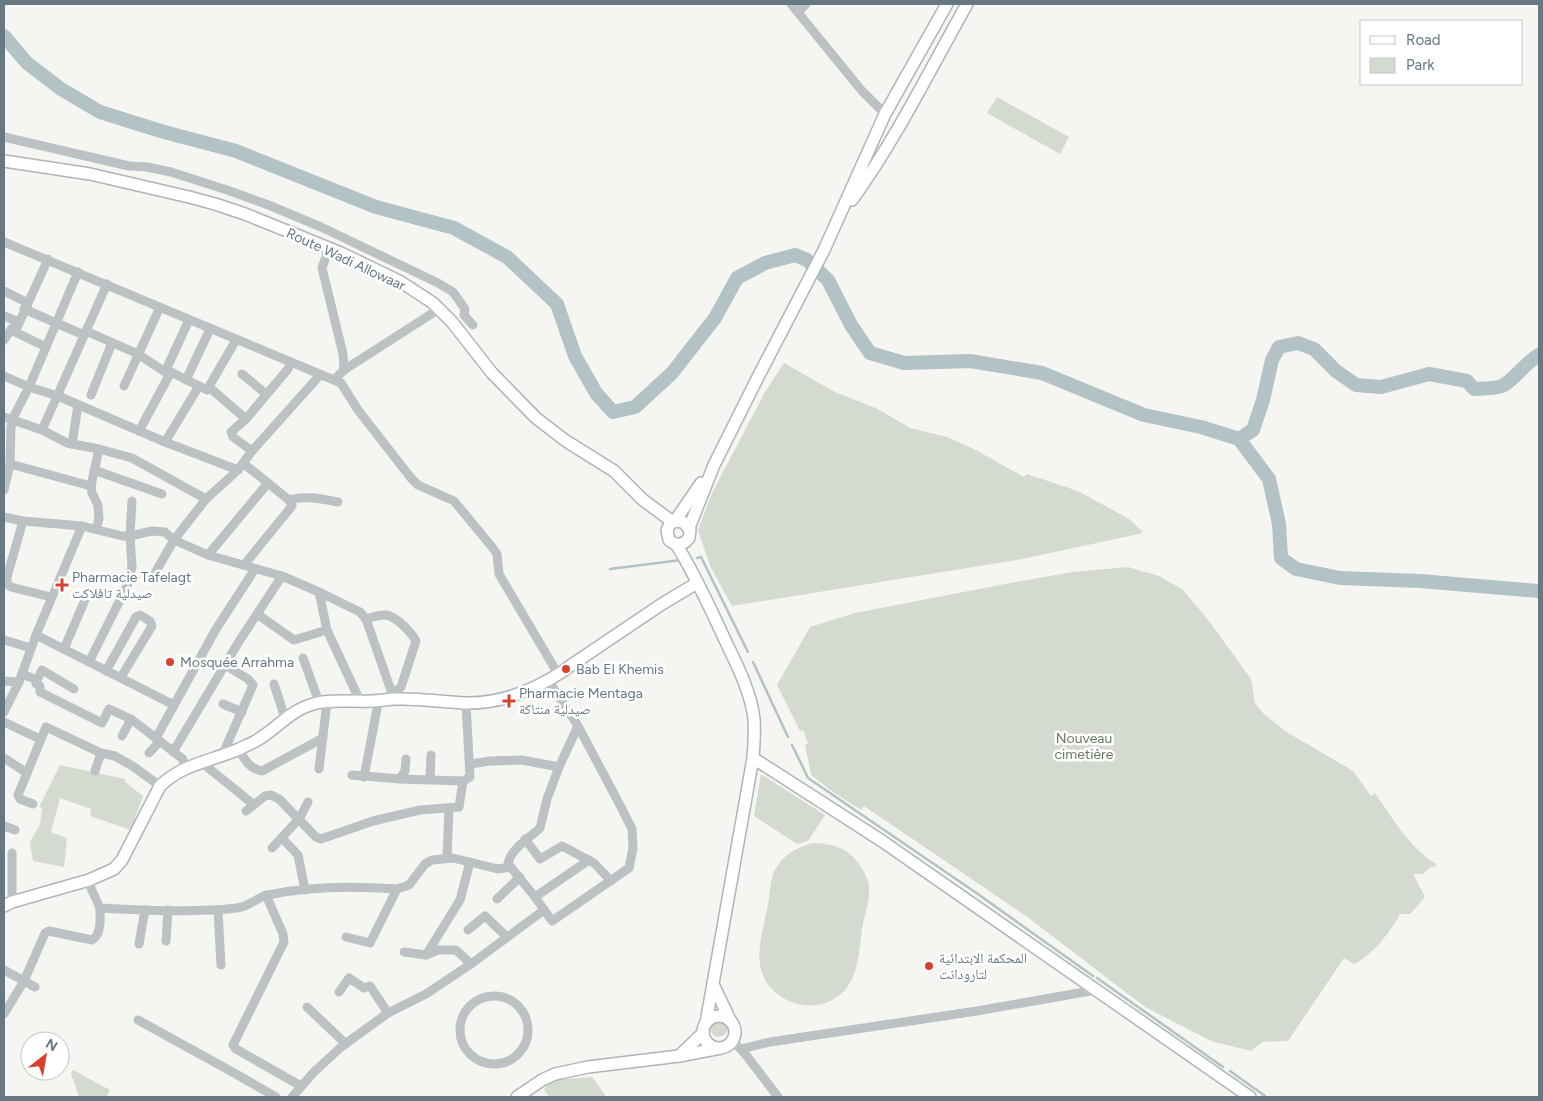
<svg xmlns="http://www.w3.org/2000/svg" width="1543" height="1101" viewBox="0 0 1543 1101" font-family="Figtree,'Noto Naskh Arabic',sans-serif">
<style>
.green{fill:#d5dad1}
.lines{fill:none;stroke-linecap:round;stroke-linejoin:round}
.stream{stroke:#b3c2c4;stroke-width:2.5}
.river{stroke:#b3c2c4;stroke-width:14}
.secondary-casing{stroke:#aeb5b8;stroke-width:14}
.street{stroke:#bcc1c3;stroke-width:9}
.secondary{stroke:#fff;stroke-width:11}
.poi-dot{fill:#d9402d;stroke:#fff;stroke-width:2}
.labels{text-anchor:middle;stroke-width:5;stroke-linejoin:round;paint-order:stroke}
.street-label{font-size:14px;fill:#667881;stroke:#fff}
.poi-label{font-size:14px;fill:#667881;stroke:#fff;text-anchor:start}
.park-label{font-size:14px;fill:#6b7864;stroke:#fff}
</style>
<rect width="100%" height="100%" fill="#f5f5f1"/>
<g class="green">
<polygon points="997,97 1069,137 1060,154 987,113"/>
<polygon points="784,363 835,392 878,409 910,428 947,437 974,449 1024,477 1027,474 1078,491 1129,519 1143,532 1139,534 1022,559 732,606 710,566 698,530 712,493 765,392"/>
<path d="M1128,567L1159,576L1182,589L1206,617L1251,679L1255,703L1263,713L1285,731L1353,771L1371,796L1375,793C1393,819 1409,847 1436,864L1435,867H1431L1423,874H1413L1425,897L1410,914H1400C1391,931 1372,956 1354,964L1344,958L1288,1041L1262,1042L1251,1051L1211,1041L1145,1007L1026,916L864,806L861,810L833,792L811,775L805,745L808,743L803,730L800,731L777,685L810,627L855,613L1021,581L1073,572Z"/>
<polygon points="60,765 125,779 126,780 125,782 143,796 131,830 90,816 91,809 60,798 51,832 67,838 64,867 33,861 30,842 40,824 42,808 39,807"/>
<polygon points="761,774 825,815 808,841 797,844 754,816"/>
<path d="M813,843C836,844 848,848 861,867C865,873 869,881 869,888C870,901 864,917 862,929C860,944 859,961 854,974C841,1011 795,1015 771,988C765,982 761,972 760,964C757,945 765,923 768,904C770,895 770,884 773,874C775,870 778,865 781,861C790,851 801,846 813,843Z"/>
<circle cx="719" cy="1028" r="9"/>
<polygon points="73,1070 110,1090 106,1097 79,1097 71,1074"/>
<polygon points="592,1077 606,1096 549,1097 544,1090 547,1083 553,1080"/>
</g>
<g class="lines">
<g class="stream">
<polyline points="697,558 701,557 748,652"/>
<polyline points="610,569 681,560"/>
<polyline points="753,662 788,737"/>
<polyline points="792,745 808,778 975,892 1093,976"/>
<polyline points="1097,978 1223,1067"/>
<polyline points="1230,1071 1265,1096"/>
</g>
<g class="river">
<polyline points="4,36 27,63 61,89 100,112 164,132 236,151 376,207 454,228 507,257 557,304 575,356 596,393 613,412 635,407 672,373 715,318 737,278 765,263 795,255 807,260 828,280 851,325 870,353 904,363 970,361 1042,373 1144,415 1201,427 1239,439 1269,479 1279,524 1281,558 1296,569 1340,578 1420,581 1539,591"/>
<path d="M1239,439L1253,430L1263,400L1272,360L1279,347L1298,343L1314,349L1336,371L1356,385L1381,387L1429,374L1467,381L1474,389C1482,388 1494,389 1502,386C1516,379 1524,363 1539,355"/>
</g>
<defs>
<g id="secondary">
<polyline points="4,161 90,174 189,197 215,204 245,214 341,253 401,282 433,303 452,322 492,373 536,418 566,441 614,471 643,500 673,522"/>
<path d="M852,200C896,139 930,70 967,4"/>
<path d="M675,521L683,522L690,530L689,538C683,546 676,546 669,540L667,530L670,524L675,521L701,483"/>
<polyline points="689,528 714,465 758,377 824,250 885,114 947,4"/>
<path d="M676,544C695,574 710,608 725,640C737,665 751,692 754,719C755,732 754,745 753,758L706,1023"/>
<polyline points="567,668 662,604 697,583"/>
<polyline points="753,758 882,841 1250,1097"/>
<path d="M4,906L12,902L89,880L114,869L122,860L160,786C182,764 212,761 239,749C245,746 253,743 259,739C280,726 291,709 317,703C332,699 354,702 370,701C379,701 388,699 396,699C419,698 442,702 465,703C500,704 536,689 565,670"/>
<polyline points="713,984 731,1022"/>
<circle cx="719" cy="1032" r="16"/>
<polyline points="679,1056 703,1033"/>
<polyline points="517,1097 542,1080 555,1074 588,1067 679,1056 721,1048"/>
</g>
</defs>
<use href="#secondary" class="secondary-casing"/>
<g class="street">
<polyline points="791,4 862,91 885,114"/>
<polyline points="798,12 806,4"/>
<polyline points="4,137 129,166 147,167 171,172 227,190 271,206 321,227 438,283 453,292 465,309 464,315 473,325"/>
<polyline points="4,242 341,383 358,410 411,478 418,485 454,501 492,547 497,554 499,574 558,674"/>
<polyline points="329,248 322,268 343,354 344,370 335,379"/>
<polyline points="4,291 28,303"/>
<polyline points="24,309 84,335"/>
<polyline points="4,316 19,322"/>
<polyline points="86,331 138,354 165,372 171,372 207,390 236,340"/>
<polyline points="15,332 48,259"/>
<polyline points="4,340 12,328 15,332 46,347"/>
<polyline points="344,370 439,309"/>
<polyline points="165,372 189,320"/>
<polyline points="242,374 266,394"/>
<polyline points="4,376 29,387 58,396 165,442 238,470"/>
<polyline points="186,380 210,329"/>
<polyline points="124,386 160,307"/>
<polyline points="209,387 246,419"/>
<polyline points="91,395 112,343"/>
<polyline points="4,417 42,430 67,443 99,449 132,458 206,499"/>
<polyline points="42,430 107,284"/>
<polyline points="139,431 171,372"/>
<polyline points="165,442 199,386"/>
<polyline points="72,444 78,405"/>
<polyline points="252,451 233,437 231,432 246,419 288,369 291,363"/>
<polyline points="243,463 289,500 292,506 244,565"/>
<polyline points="10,464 91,486"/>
<polyline points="94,470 162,494"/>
<polyline points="4,490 10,464 11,427 15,414 29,387 78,272"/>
<path d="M289,500C304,495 322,499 338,502"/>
<polyline points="4,517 23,521 82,526 122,536 130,536 152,531 165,532 174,540 208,555 282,576 319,592 360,612 366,619 394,699"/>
<polyline points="23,521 7,577 7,584 11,587 51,597"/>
<polyline points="96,529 99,519 98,505 92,493 91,486 99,449"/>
<polyline points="208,555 268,483"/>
<polyline points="155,573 174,540 206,499 238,470 252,451 320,375"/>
<polyline points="319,592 327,630 360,701"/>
<polyline points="257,614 294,640 327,630"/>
<path d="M366,619C372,617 380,615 386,615C397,617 411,632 416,641L401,687L393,693"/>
<polyline points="36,635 174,705"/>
<polyline points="4,640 31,648"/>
<polyline points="64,649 87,595"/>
<polyline points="303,658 319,702"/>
<polyline points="89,662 127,586 132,567 130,536 132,501"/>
<polyline points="106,671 136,617 140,615 150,621 152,626 121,677"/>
<polyline points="22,674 37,680 42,670 74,689"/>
<polyline points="37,680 36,684 40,686 40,692 102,723 109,709 131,719 183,759 184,765 179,771"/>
<path d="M548,680L578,726L559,767L547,799L540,828C531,837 510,849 508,864L535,897L552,921L629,868L633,848L632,829L622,809L578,726"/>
<polyline points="4,681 19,682"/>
<polyline points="274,684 285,718"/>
<polyline points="223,704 242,712"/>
<polyline points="4,712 19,682 36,635 82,526"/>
<polyline points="4,722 40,739"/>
<polyline points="122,736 131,719"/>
<polyline points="156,738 216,629 255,569"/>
<path d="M238,749C245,759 249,769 262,771L323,738"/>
<polyline points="173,752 238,643 282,576"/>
<polyline points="149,753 160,741"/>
<polyline points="222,756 253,685 248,679 225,665"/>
<polyline points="4,758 27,773"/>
<polyline points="201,762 253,804"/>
<polyline points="470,764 490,761 522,760 559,767"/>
<polyline points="319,769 327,702"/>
<polyline points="95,771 101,753"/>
<polyline points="352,775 400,779 463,781 470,777 466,703"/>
<polyline points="364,777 377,709 374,701"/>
<polyline points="400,779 405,771 406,759"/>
<polyline points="430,779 431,755"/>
<polyline points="33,804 20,799 18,795 46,727 101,753 115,756 134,767 160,786"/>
<polyline points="246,811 265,796 271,795 279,799 316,837 321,839 373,821 420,810 459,807 463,781"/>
<polyline points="4,826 15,830"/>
<polyline points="282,838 298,855 305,890"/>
<polyline points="525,839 540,859 562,846 594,863 611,881"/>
<polyline points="272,848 299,819 308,802"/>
<polyline points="12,853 12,902"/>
<polyline points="447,858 449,809"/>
<path d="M89,880L90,886L100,908C145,910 192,913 237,908C249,907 257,897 268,895C310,886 354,886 397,889L409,885L425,864L432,860L453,858L498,869L511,867"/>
<polyline points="266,895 283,934 284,942 233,1045 236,1049 301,1086"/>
<polyline points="535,897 589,860"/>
<polyline points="497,899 520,877"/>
<polyline points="218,910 221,965"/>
<polyline points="468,930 485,916 507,937"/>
<polyline points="346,937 370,943 397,889"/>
<polyline points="166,941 168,910"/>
<polyline points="139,944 145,910"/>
<polyline points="404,952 426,955 438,950 456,950 471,964"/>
<polyline points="426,955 460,900 470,862"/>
<polyline points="4,970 35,987"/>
<polyline points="339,992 349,978 364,988 370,986 388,1013"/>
<circle cx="494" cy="1030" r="34"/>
<polyline points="307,1007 346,1044"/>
<path d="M4,1014L24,981L45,933L49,931L92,940C102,934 100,918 100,908"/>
<polyline points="138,1020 236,1074 276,1097"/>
<polyline points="732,1040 746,1055 778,1097"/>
<polyline points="741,1049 770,1042 977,1011 1096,990"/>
<polyline points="292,1097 314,1072 341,1047 388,1013 426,994 471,964 544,910"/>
</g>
<use href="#secondary" class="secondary"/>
</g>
<g class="poi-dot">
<path d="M59.5 577.5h5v5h5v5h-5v5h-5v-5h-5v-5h5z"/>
<circle cx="170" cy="662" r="5"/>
<circle cx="566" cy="669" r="5"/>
<path d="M506.5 693.5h5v5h5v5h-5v5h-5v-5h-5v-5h5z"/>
<circle cx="929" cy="966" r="5"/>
</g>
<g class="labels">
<g class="street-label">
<text transform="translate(346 259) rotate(25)" y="5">Route Wadi Allowaar</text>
</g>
<g class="poi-label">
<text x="72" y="582">Pharmacie Tafelagt<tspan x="72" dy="16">صيدلية تافلاكت</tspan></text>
<text x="180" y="667">Mosquée Arrahma</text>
<text x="576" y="674">Bab El Khemis</text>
<text x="519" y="698">Pharmacie Mentaga<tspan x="519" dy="16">صيدلية منتاكة</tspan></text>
<text x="939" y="963">المحكمة الابتدائية<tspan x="939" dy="16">لتارودانت</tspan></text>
</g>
<g class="park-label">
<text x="1084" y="743">Nouveau<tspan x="1084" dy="16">cimetière</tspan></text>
</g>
</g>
<rect width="1543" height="1101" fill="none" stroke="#667881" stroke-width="10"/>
<rect x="1360" y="20" width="162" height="65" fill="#ffffff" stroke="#c2c9cd"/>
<rect x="1370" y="36" width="25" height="8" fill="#ffffff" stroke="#c2c9cd"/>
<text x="1406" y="45" font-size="15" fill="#667881">Road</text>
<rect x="1370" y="58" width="25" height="15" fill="#d5dad1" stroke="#c2c9cd"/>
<text x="1406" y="70" font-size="15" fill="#667881">Park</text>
<g transform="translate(45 1056) rotate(31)"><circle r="24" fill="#ffffff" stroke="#c2c9cd"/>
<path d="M0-4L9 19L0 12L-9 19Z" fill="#d9402d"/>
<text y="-8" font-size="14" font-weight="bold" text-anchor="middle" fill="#667881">N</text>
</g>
</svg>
